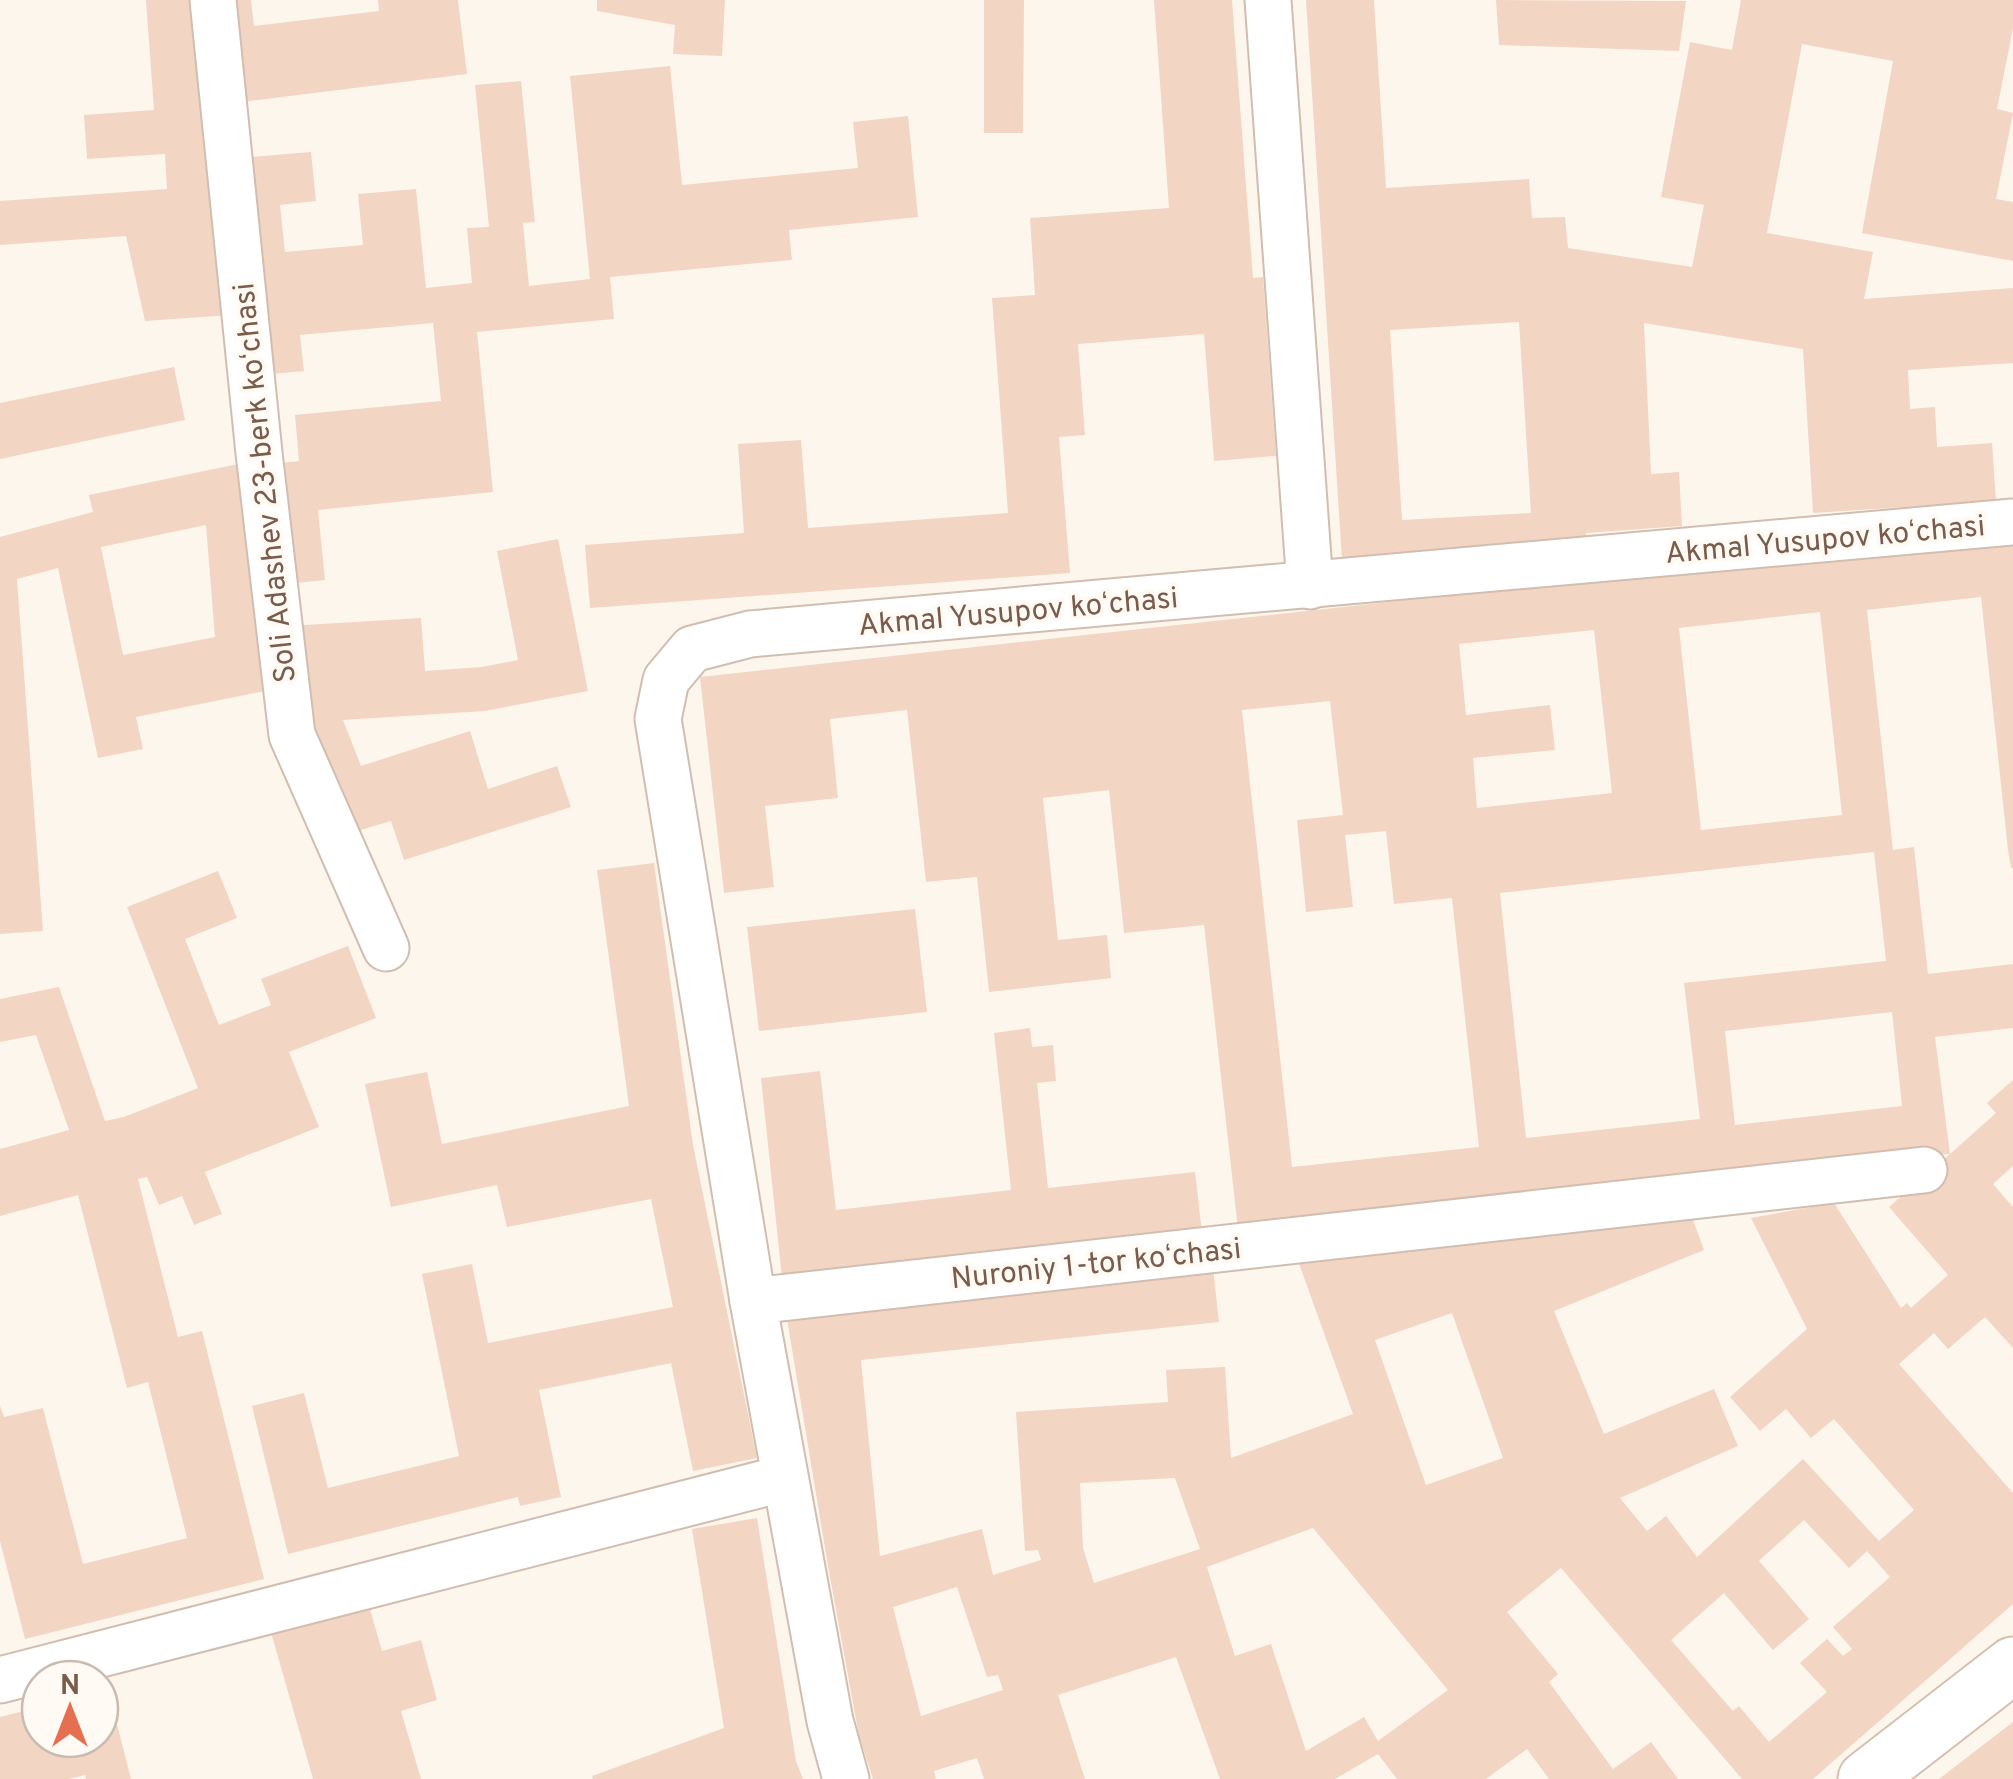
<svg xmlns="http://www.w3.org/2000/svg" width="2013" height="1779" viewBox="0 0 2013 1779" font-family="Overpass,sans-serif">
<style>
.building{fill:#f3d5c3;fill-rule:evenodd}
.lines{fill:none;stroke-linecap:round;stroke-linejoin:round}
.minor-casing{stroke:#d1beb0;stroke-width:49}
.secondary-casing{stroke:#d6c0b0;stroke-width:59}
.minor{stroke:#fff;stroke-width:45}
.secondary{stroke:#fff;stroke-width:55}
.labels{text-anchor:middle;stroke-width:8;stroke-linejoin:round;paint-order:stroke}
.street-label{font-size:30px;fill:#7a5c4d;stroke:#fffaf3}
</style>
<rect width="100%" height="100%" fill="#fdf6ec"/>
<g class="building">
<polygon points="146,0 199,0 231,315 145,321 126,236 0,245 0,201 167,189 165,154 87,159 84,115 154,110"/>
<polygon points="220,0 251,0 254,26 379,11 378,0 458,0 467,74 233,103"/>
<polygon points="597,0 725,0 722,56 673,54 675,25 597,11"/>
<polygon points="984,0 1024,0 1023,133 984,133"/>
<polygon points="1154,0 1232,0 1253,278 1263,277 1276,456 1214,461 1204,334 1078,344 1085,435 1059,437 1070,573 590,608 585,545 744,533 738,444 801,440 808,528 1008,513 992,298 1035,295 1030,218 1169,208"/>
<path d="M1306,0H1374L1386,188L1529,179L1532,218L1565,217L1568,248L1692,267L1704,205L1661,197L1690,42L1732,50L1741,0H2013V28L1997,109L2013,113L1996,199L2013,202V261L1862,233L1893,61L1802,44L1767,233L1873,252L1864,299L2013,288V363L1908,370L1910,409L1935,407L1937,447L1992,443L1996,501L1813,513L1803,349L1644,323L1651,474L1679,472L1682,526L1586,533V545L1342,560ZM1519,322L1531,513L1402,520L1390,330Z"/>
<polygon points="1496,0 1686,1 1679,51 1499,45"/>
<polygon points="670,66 682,185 858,168 853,122 908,116 918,217 789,230 792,260 610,277 614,319 477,332 493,492 318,510 325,580 276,585 264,465 299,461 295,415 441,401 433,323 300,335 304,371 261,375 240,158 311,152 316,201 280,205 285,252 363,245 358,194 416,189 426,288 472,283 467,228 489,227 475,85 521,81 535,222 523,223 529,286 590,279 570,76"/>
<polygon points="174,367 185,420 0,459 0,403"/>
<path d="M257,460L275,689L136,717L143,749L98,758L58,568L17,579L43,931L0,934V537L93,512L89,495ZM206,525L215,637L123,655L101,547Z"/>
<path d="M2013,534V868H2011L2008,850L1981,597L1867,610L1893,850L1914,847L1928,974L2013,964V1028L1935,1037L1950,1154L1996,1113L1987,1103L2013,1080V1166L1993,1184L2013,1207V1348L1985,1317L1948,1349L1934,1333L1899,1364L2013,1493V1604L1813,1779H1742L1561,1568L1507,1612L1558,1674L1549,1682L1613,1769L1651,1742L1678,1779H1549L1527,1749L1486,1779H1397L1378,1754L1335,1779H1220L1176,1657L1058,1695L1085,1779H984L977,1758L934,1771L936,1779H873L859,1736L828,1566L786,1313L1213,1268L1219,1322L861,1360L880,1556L982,1529L993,1575L1041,1560L1038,1550L1025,1551L1016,1412L1168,1402L1166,1370L1225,1367L1231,1458L1353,1414L1296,1255L1693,1220L1704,1250L1554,1311L1604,1434L1714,1389L1738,1446L1620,1498L1647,1531L1666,1516L1697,1557L1803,1459L1879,1541L1914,1510L1834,1419L1811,1438L1786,1409L1760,1431L1730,1397L1807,1329L1751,1218L1834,1203L1901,1308L1907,1303L1911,1308L1948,1275L1889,1207L1950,1154L1908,1156L1238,1229L1204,925L1124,933L1109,790L1043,798L1058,940L1107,935L1111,978L989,992L977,877L926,882L907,710L830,719L838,798L765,806L774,887L724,893L700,677ZM1820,612L1842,815L1701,830L1679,628ZM1594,630L1612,793L1477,808L1473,758L1555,750L1550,705L1466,715L1459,644ZM1330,701L1343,815L1297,820L1306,912L1353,907L1345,835L1386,831L1394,904L1452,898L1479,1147L1292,1167L1242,710ZM1874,852L1886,961L1684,983L1700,1119L1526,1138L1500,893ZM1892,1012L1902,1106L1735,1125L1725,1031ZM1452,1313L1503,1458L1426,1485L1375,1340ZM1175,1478L1200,1549L1094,1583L1083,1548L1080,1483ZM1804,1520L1849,1568L1867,1551L1890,1577L1833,1627L1852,1649L1843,1656L1827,1639L1800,1663L1827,1692L1769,1742L1739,1706L1733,1711L1671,1640L1724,1593L1773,1650L1809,1619L1759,1561ZM1313,1528L1448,1690L1378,1741L1364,1717L1306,1751L1271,1644L1235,1656L1207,1567ZM957,1587L987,1677L998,1675L1003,1690L921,1716L893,1607Z"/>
<polygon points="558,539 588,691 485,711 343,720 361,766 470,731 488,789 557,766 571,807 404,860 391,821 337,837 288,626 421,618 425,671 482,667 518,660 497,551"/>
<polygon points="654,863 693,1145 757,1458 693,1471 671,1363 539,1390 561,1497 520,1506 518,1497 288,1554 252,1406 304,1393 328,1488 459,1456 422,1274 472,1264 488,1343 673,1307 651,1199 507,1227 497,1185 391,1207 365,1084 427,1072 442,1144 629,1106 597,870"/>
<polygon points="218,871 237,918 185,939 219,1025 271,1005 261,979 348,946 376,1018 289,1052 319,1127 205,1172 222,1214 194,1225 182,1196 159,1205 147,1177 138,1179 178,1337 202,1331 264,1579 25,1639 0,1541 0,1406 4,1417 43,1408 83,1564 187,1538 148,1382 127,1388 78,1195 0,1216 0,1149 69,1130 36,1035 0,1042 0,999 59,987 105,1121 124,1117 198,1088 127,907"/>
<polygon points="915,909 927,1012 759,1031 747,927"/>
<polygon points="1030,1028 1032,1047 1053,1045 1056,1081 1037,1083 1048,1188 1195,1172 1202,1233 782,1278 761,1078 820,1071 836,1210 1011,1190 994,1033"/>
<polygon points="757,1518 796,1761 803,1779 593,1779 592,1776 724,1728 692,1529"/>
<polygon points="368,1602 382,1651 421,1640 437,1700 401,1711 421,1779 313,1779 270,1629"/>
<polygon points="108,1689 131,1779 86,1779 85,1775 69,1779 0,1779 0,1717 40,1707 40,1739 100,1739 100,1691"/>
<polygon points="2013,1722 2013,1779 1939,1779"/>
</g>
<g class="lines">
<defs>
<g id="minor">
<polyline points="213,0 259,453 292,735 386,948"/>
<polyline points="1268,0 1310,586"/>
<polyline points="753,1301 658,719 666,680 692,649 750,634 2013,522"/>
<polyline points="0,1680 785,1478"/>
<polyline points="846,1779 830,1721 753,1301 1924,1170"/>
</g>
<polyline id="secondary" points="1866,1779 2013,1665"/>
</defs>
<use href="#minor" class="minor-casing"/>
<use href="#secondary" class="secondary-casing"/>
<use href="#minor" class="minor"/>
<use href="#secondary" class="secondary"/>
</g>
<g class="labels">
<g class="street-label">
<text transform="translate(264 483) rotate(-96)" y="10">Soli Adashev 23-berk koʻchasi</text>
<text transform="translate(1825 539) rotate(-5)" y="10">Akmal Yusupov koʻchasi</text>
<text transform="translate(1018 611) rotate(-5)" y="10">Akmal Yusupov koʻchasi</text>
<text transform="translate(1096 1263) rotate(-6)" y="10">Nuroniy 1-tor koʻchasi</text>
</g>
</g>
<g transform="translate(70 1709)"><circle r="48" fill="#fffaf3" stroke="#cabbb1" stroke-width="2.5"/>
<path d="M0-8L18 38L0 25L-18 38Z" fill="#e76f51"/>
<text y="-15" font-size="28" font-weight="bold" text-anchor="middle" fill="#7a5c4d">N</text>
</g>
</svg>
